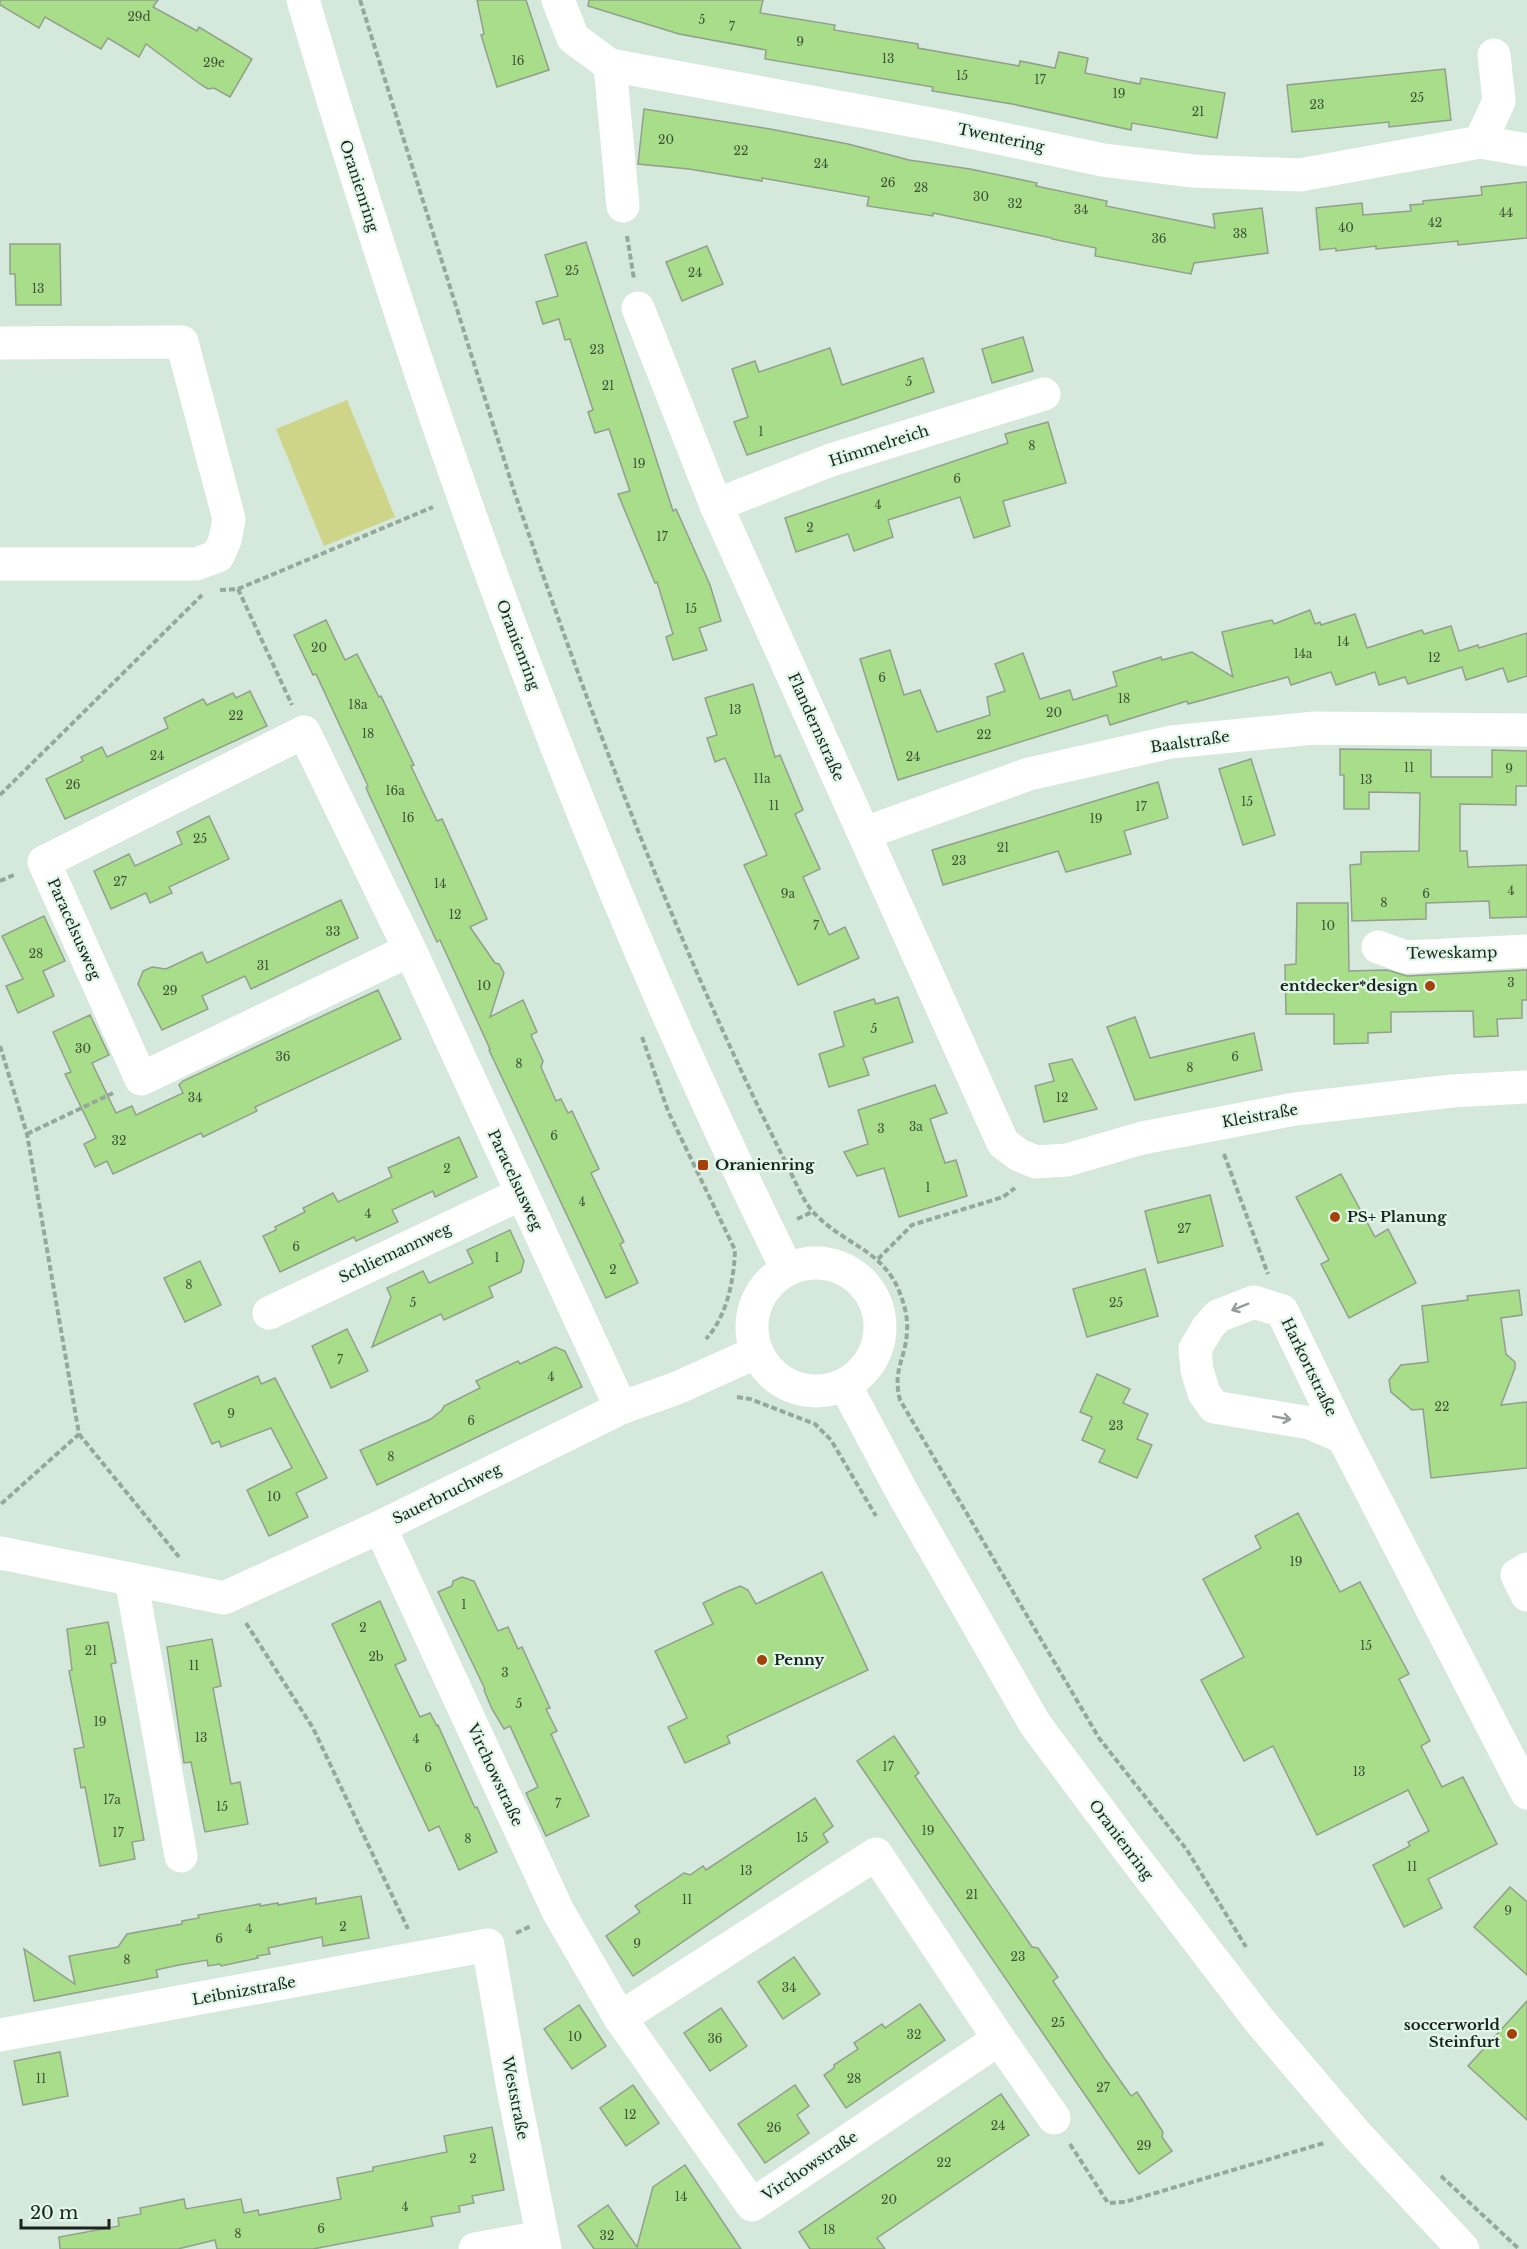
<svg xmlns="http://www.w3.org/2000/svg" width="1527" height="2249" viewBox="0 0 1527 2249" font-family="'Libre Baskerville',serif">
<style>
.green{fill:#ced488}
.building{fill:#a8dd89;stroke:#939f8d;stroke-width:1.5}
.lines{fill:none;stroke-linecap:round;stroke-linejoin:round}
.path{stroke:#96a79c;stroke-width:4;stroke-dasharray:6 3;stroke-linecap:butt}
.minor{stroke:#fff;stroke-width:33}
.oneway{stroke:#989c9a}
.poi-dot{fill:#a54209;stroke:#e1f7e9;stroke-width:2}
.labels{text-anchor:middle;stroke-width:4.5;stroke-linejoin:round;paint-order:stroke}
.number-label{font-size:12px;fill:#3e5239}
.street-label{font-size:15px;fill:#1b231e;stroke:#e1f7e9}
.poi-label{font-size:15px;font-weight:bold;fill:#1b231e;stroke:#e1f7e9;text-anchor:start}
</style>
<rect width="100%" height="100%" fill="#d4e9dc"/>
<polygon class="green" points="347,400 395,517 324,546 276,429"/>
<g class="building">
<polygon points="0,0 158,0 153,7 197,31 199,27 252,59 230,97 214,88 208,89 200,84 146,44 139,57 108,38 101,49 45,17 39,28 0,5"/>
<polygon points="477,0 526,0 549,70 497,87 481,35 484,34"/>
<polygon points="589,0 763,0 760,13 835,25 834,30 918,44 918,48 1019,66 1020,61 1055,68 1059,52 1088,58 1085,73 1140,84 1141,78 1225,93 1217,138 1132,123 1131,130 1012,104 932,91 933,87 765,59 766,50 679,34 588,6"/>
<polygon points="1445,69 1451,120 1389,127 1389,122 1292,132 1287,85"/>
<polygon points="644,109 770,129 848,144 909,160 970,169 1037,183 1036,186 1107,201 1106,206 1215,228 1213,214 1262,208 1268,253 1194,263 1191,274 1095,256 1096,248 1052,239 1052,238 933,213 933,216 867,206 869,197 762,178 762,181 689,169 638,164"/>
<polygon points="1527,182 1527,238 1458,245 1458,241 1376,249 1376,246 1336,251 1336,248 1320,250 1316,208 1362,203 1363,215 1411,211 1410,205 1423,204 1423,201 1482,195 1481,187"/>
<polygon points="586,242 673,511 676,509 710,585 721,621 699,628 707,650 673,660 666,637 673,634 657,582 655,583 618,494 630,491 609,429 595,433 588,412 593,410 570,339 565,340 559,319 543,324 536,302 558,296 545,255"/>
<polygon points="10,244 60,244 61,305 16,305 15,274 10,274"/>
<polygon points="707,246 723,284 682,301 666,262"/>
<polygon points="1023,337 1033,371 992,383 982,349"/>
<polygon points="830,348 842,385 923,358 934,392 747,455 734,422 748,417 732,369 755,361 759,372"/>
<polygon points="1048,422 1066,483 1003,501 1010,526 974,538 960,497 888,520 893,537 854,551 848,534 796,552 785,518 1008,443 1005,434"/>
<polygon points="1310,610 1315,624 1320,622 1321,625 1355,614 1367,648 1422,630 1424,634 1451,626 1459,651 1478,645 1479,648 1527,633 1527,676 1508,682 1503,668 1466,680 1462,667 1408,684 1405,677 1379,685 1375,672 1336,685 1331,672 1291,685 1288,677 1188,704 1187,701 1110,725 1107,715 898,780 860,659 890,650 904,695 920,690 937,732 990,715 987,697 1005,691 995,664 1023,653 1040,699 1070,690 1073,700 1117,686 1113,672 1161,657 1162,660 1192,652 1233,677 1222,632 1272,620 1274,624"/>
<polygon points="326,620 345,660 357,654 379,697 381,696 414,765 411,766 437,821 442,819 487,919 470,927 495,963 499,964 504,973 490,1017 523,1000 537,1032 531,1035 543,1061 541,1067 556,1101 561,1099 568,1113 572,1111 599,1169 591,1173 624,1242 620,1244 638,1283 606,1298 489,1050 490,1049 440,940 437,942 366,788 368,786 316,674 313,675 294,635"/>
<polygon points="753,684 775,757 780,755 803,810 795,814 820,869 803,877 829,935 845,927 859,958 798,985 744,865 767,855 725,758 715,762 707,738 717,735 705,698"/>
<polygon points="250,691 267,726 65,819 46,779 83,761 81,757 102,747 107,757 168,728 164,718 203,699 207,705 233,693 236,698"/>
<polygon points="1340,749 1431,750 1431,777 1492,777 1492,750 1527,751 1527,786 1516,786 1516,805 1460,804 1460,851 1467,851 1468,867 1527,865 1527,917 1490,918 1489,901 1426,903 1426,919 1352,921 1350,865 1361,864 1361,852 1419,851 1420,793 1369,792 1369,809 1344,809 1344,775 1340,775"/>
<polygon points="1251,759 1275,835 1243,845 1219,769"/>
<polygon points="1158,782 1168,818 1124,831 1131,854 1066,872 1058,851 943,885 932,850"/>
<polygon points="209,816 229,859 169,887 172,893 150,903 146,893 111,909 94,871 129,854 135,866 182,844 177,832"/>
<polygon points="341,900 358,938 251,989 245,976 202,996 208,1009 162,1030 138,984 143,971 152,967 166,969 202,952 207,963"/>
<polygon points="1297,903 1348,903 1349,971 1387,970 1407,976 1527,970 1527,1000 1522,1000 1522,1018 1497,1019 1498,1036 1474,1037 1473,1011 1391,1012 1391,1032 1368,1033 1368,1043 1334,1044 1334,1014 1286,1014 1285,965 1296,964"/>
<polygon points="44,916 65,961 43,971 54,996 18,1013 6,986 23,979 2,936"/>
<polygon points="378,990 401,1039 255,1107 257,1111 203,1137 201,1133 113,1174 107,1161 95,1167 84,1144 96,1138 65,1074 71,1072 53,1032 90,1015 109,1055 92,1063 116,1113 132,1106 136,1115 183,1093 179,1085 183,1081"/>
<polygon points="898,997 913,1042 863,1058 869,1075 829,1087 819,1054 844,1046 834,1012 874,999 876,1004"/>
<polygon points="1135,1017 1150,1058 1254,1033 1262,1070 1135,1100 1107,1027"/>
<polygon points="1072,1059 1097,1109 1044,1122 1035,1086 1054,1081 1049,1064"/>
<polygon points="935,1085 947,1113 930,1119 945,1163 956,1160 967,1196 899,1217 884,1168 857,1176 844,1152 868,1144 858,1110"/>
<polygon points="459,1137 477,1177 435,1197 433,1191 392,1210 398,1222 356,1241 354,1237 280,1272 263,1236 276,1230 275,1227 305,1212 303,1208 333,1193 338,1202 392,1177 388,1168"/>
<polygon points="1341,1174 1375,1237 1388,1229 1416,1283 1349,1318 1321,1264 1329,1260 1296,1197"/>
<polygon points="1210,1195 1223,1246 1158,1263 1145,1211"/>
<polygon points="510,1230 524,1261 521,1272 489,1287 493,1297 444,1320 441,1314 372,1347 391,1297 387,1288 423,1271 429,1283 473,1263 467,1250"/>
<polygon points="200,1261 221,1305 185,1322 164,1278"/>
<polygon points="1145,1269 1158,1316 1087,1337 1073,1289"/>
<polygon points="1519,1290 1522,1315 1501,1318 1506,1354 1515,1362 1515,1368 1501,1405 1527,1402 1527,1468 1431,1478 1423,1409 1412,1410 1391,1392 1389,1380 1401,1365 1428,1362 1422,1306 1468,1300 1467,1296"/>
<polygon points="347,1329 368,1371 331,1388 312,1346"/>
<polygon points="555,1347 565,1351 582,1387 377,1485 360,1450 431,1419 442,1410 444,1406 480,1388 476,1381 518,1361 520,1364"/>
<polygon points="1097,1374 1130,1389 1123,1403 1148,1414 1137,1439 1152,1445 1137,1478 1099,1462 1105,1450 1082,1440 1092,1417 1080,1412"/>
<polygon points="258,1376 261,1384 275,1378 327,1478 296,1493 308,1517 269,1536 247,1490 292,1468 271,1428 221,1447 219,1441 212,1444 194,1404"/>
<polygon points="1298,1513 1340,1592 1360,1582 1409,1674 1399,1679 1430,1741 1421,1746 1442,1787 1463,1777 1497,1844 1428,1879 1442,1908 1404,1927 1373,1865 1410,1846 1408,1842 1429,1831 1408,1790 1317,1835 1273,1746 1244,1761 1201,1680 1244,1657 1203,1579 1261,1548 1255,1536"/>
<polygon points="822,1572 868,1670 727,1736 730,1743 685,1763 668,1727 687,1718 655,1651 713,1624 703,1603 726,1592 740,1586 748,1590 756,1604"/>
<polygon points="462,1577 474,1581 498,1631 508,1627 518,1649 522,1647 550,1708 546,1709 557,1731 551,1734 589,1816 546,1836 526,1793 538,1787 510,1726 504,1729 492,1709 484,1690 485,1689 438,1592 452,1586 453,1581"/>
<polygon points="380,1601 406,1660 395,1665 420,1717 430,1713 437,1726 438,1725 475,1808 477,1807 497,1852 459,1870 439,1826 429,1831 332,1624"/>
<polygon points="108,1622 116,1663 111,1664 144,1840 132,1842 135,1859 100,1866 85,1787 81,1788 74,1749 84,1747 69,1671 72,1670 67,1629"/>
<polygon points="212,1639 221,1686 213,1688 231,1784 240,1782 248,1824 205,1832 191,1762 184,1763 167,1647"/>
<polygon points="894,1736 919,1773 915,1776 1032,1947 1038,1948 1058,1977 1053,1981 1105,2059 1131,2096 1137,2092 1163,2132 1162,2137 1172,2151 1139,2174 857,1761"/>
<polygon points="815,1798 833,1826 823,1834 828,1842 633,1976 606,1936 640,1912 635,1906 684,1873 690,1875 703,1866 706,1870"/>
<polygon points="1510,1887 1527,1902 1527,1975 1474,1927"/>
<polygon points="361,1896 369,1938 323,1946 322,1937 268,1948 270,1954 257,1956 258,1958 221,1966 220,1964 208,1966 207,1960 179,1965 156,1970 158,1977 34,2001 24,1949 75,1984 69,1956 118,1947 127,1934 182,1924 182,1921 199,1918 198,1915 260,1904 260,1906 278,1903 278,1905 316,1898 316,1904"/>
<polygon points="794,1957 820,1994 783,2019 758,1982"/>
<polygon points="1527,2001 1527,2120 1468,2066"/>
<polygon points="920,2004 945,2040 846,2108 824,2075 834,2068 834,2065 858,2049 854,2043 882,2024 885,2028"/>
<polygon points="579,2005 606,2046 572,2069 544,2029"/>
<polygon points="721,2008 747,2046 710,2071 684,2033"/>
<polygon points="60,2052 68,2096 23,2105 14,2061"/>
<polygon points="633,2085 659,2123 626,2146 600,2108"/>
<polygon points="795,2085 809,2106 797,2115 809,2133 765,2163 738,2124"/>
<polygon points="1001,2094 1029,2135 877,2238 885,2249 810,2249 799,2232"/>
<polygon points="492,2127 504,2190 472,2196 474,2203 459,2206 460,2212 431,2217 433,2226 313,2249 217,2249 215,2240 178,2249 60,2249 59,2237 119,2226 118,2218 141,2214 140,2208 184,2199 186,2209 241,2199 244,2213 258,2210 259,2215 341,2199 337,2178 373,2171 373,2167 447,2152 444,2136"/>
<polygon points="685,2165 741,2249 594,2249 578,2226 608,2205 637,2247 653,2187"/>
</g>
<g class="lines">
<g class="path">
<path d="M360,0L514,491C592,720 678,949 787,1165C795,1180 803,1202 815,1214C846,1246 885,1250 901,1296C905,1307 908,1319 907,1331C906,1359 892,1369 900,1400L1099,1738L1187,1850L1246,1947"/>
<polyline points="627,236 634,279"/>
<polyline points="238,589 292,705"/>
<polyline points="220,590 238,589 433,507"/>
<polyline points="0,795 202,595"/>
<polyline points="0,881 16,874"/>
<path d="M642,1037L668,1111L735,1250C734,1280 727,1316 706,1339"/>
<polyline points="0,1046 27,1134 79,1434 0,1505"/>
<polyline points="27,1134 113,1093"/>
<polyline points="1224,1154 1268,1274"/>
<polyline points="797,1219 812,1212"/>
<polyline points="878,1259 912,1225 1003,1197 1015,1188"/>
<polyline points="737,1397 750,1399 815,1424 831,1440 876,1516"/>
<polyline points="79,1434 179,1557"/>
<polyline points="246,1623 313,1728 408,1929"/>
<polyline points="516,1933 531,1926"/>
<polyline points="1070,2144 1108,2203 1125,2202 1324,2143"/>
<polyline points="1441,2176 1519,2249"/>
</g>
<g class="minor">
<path d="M303,0C431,434 586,863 787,1269"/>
<polyline points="558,0 573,38 610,65 942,126 1103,160 1193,171 1300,175 1480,142 1527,150"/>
<polyline points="610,65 623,206"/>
<polyline points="1480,142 1499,101 1494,55"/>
<polyline points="638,308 716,505 1003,1143 1019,1155 1036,1162 1067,1160 1142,1138 1295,1109 1452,1091 1527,1087"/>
<polyline points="0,343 182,342 229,519 225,540 218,556 196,564 0,564"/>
<polyline points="716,505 831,460 1044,394"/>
<polyline points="865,833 1029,774 1171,742 1314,728 1527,730"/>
<polyline points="1378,947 1406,957 1527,951"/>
<polyline points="410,950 141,1079 44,862 304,732 410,950 621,1408"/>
<circle cx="816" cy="1327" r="64"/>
<polyline points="269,1313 521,1194"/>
<polyline points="845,1385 902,1492 1035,1724 1128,1849 1259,2020 1356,2134 1463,2249"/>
<polyline points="1343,1437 1310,1423 1214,1407 1204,1393 1197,1370 1195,1349 1208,1327 1218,1316 1254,1302 1282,1311 1343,1437 1527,1793"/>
<polyline points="380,1527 558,1911 620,2018 752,2205 999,2039 876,1854 620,2018"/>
<polyline points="0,1553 224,1598 380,1527 621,1408 677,1388 757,1352"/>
<polyline points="1527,1569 1517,1575 1527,1595"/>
<polyline points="131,1579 181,1856"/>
<polyline points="0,2035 488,1945 513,2089 545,2249"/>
<polyline points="999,2039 1054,2118"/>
<polyline points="475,2249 542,2237"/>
</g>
</g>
<defs><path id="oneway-shaft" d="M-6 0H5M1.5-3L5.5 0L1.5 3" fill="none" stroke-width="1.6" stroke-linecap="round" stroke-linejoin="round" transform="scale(1.5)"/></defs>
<g class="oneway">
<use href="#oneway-shaft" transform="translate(1240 1307) rotate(158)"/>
<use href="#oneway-shaft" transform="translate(1282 1418) rotate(10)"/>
</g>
<g class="poi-dot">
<circle cx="1430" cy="986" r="6"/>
<rect x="697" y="1159" width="12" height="12" rx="3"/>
<circle cx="1335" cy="1217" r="6"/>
<circle cx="762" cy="1660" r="6"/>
<circle cx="1512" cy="2034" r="6"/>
</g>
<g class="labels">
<g class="number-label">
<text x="139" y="21">29d</text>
<text x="702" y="24">5</text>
<text x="732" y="31">7</text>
<text x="800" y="46">9</text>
<text x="888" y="63">13</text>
<text x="518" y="65">16</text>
<text x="214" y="67">29e</text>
<text x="962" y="80">15</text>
<text x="1040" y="84">17</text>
<text x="1119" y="98">19</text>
<text x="1417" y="102">25</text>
<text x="1317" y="109">23</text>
<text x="1198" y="116">21</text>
<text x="666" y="144">20</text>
<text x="741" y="155">22</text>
<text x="821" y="168">24</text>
<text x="888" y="187">26</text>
<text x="921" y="192">28</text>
<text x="981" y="201">30</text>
<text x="1015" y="208">32</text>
<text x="1081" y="214">34</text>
<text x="1506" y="217">44</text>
<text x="1435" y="227">42</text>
<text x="1346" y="232">40</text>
<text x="1240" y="238">38</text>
<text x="1159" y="243">36</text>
<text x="572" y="275">25</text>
<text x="695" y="277">24</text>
<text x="38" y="293">13</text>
<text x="597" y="354">23</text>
<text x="909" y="386">5</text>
<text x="608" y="390">21</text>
<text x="761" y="436">1</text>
<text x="1032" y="450">8</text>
<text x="639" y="468">19</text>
<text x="957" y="483">6</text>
<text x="878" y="509">4</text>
<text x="810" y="532">2</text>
<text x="662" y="541">17</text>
<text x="691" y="613">15</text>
<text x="1343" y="646">14</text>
<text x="319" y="652">20</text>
<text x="1303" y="658">14a</text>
<text x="1434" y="662">12</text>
<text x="882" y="682">6</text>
<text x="1124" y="703">18</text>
<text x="358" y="709">18a</text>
<text x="735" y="714">13</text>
<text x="1054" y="717">20</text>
<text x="236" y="720">22</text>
<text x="368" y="738">18</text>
<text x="984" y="739">22</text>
<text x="157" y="760">24</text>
<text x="913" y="761">24</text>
<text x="1409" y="772">11</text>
<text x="1509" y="773">9</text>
<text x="762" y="783">11a</text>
<text x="1366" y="784">13</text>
<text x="73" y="789">26</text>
<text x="395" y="795">16a</text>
<text x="1247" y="806">15</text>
<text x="774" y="810">11</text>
<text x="1141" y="811">17</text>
<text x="408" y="822">16</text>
<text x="1096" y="823">19</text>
<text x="200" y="843">25</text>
<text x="1003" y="852">21</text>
<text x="959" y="865">23</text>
<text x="120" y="886">27</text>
<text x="440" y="888">14</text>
<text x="1511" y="895">4</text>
<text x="788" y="898">9a</text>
<text x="1426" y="898">6</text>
<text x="1384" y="907">8</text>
<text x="455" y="919">12</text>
<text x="816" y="930">7</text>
<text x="1328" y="930">10</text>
<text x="333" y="936">33</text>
<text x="36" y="958">28</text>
<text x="263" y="970">31</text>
<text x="1511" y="987">3</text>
<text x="484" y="990">10</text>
<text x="170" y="995">29</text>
<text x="874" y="1033">5</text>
<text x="83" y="1053">30</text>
<text x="283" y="1061">36</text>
<text x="1235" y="1061">6</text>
<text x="519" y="1068">8</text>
<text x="1190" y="1072">8</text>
<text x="195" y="1102">34</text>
<text x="1062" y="1102">12</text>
<text x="916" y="1131">3a</text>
<text x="881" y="1133">3</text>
<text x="554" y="1140">6</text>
<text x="119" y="1145">32</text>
<text x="447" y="1173">2</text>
<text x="928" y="1192">1</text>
<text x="582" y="1206">4</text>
<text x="368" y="1218">4</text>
<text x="1184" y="1233">27</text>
<text x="296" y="1251">6</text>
<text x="497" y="1262">1</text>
<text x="613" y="1274">2</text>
<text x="189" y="1289">8</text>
<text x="413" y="1307">5</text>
<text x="1116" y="1307">25</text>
<text x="340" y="1364">7</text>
<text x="551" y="1381">4</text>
<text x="1442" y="1411">22</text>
<text x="231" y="1418">9</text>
<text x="471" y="1425">6</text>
<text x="1116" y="1430">23</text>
<text x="391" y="1461">8</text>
<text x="274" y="1501">10</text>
<text x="1296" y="1566">19</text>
<text x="464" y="1609">1</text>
<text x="363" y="1632">2</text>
<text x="1366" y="1650">15</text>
<text x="91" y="1655">21</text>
<text x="376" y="1661">2b</text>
<text x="194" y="1670">11</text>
<text x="505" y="1677">3</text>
<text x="519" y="1708">5</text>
<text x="100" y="1726">19</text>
<text x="201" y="1742">13</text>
<text x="416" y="1743">4</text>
<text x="888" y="1771">17</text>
<text x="428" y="1772">6</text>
<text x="1359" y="1776">13</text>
<text x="112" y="1804">17a</text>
<text x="558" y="1808">7</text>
<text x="222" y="1811">15</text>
<text x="928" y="1835">19</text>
<text x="118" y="1837">17</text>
<text x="802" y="1842">15</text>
<text x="468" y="1843">8</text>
<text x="1412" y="1871">11</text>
<text x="746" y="1875">13</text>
<text x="972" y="1899">21</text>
<text x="687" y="1904">11</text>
<text x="1508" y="1915">9</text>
<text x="343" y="1931">2</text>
<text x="249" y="1933">4</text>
<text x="219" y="1943">6</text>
<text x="637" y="1948">9</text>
<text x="1018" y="1961">23</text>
<text x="127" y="1964">8</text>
<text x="789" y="1992">34</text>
<text x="1058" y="2027">25</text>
<text x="914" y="2039">32</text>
<text x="575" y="2041">10</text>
<text x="715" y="2043">36</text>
<text x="41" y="2083">11</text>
<text x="854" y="2083">28</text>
<text x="1103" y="2092">27</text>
<text x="630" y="2119">12</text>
<text x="998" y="2130">24</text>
<text x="774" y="2132">26</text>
<text x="1144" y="2150">29</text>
<text x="473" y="2163">2</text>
<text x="944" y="2167">22</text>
<text x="681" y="2201">14</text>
<text x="889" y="2204">20</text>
<text x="405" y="2211">4</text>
<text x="321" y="2233">6</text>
<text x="829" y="2234">18</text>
<text x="238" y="2238">8</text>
<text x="607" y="2240">32</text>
</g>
<g class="street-label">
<text transform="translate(1001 138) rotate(12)" y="5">Twentering</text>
<text transform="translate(359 186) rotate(72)" y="5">Oranienring</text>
<text transform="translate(879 446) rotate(-18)" y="5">Himmelreich</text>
<text transform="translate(518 645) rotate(69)" y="5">Oranienring</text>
<text transform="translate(816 727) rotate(66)" y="5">Flandernstraße</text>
<text transform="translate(1190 742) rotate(-8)" y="5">Baalstraße</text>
<text transform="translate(74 929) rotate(66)" y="5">Paracelsusweg</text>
<text transform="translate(1452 953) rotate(-1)" y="5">Teweskamp</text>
<text transform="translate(1260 1116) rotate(-10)" y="5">Kleistraße</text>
<text transform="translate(515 1180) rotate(65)" y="5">Paracelsusweg</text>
<text transform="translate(395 1253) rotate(-25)" y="5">Schliemannweg</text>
<text transform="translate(1309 1367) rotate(64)" y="5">Harkortstraße</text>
<text transform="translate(447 1494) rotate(-26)" y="5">Sauerbruchweg</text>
<text transform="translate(495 1775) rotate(65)" y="5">Virchowstraße</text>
<text transform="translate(1121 1840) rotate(53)" y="5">Oranienring</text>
<text transform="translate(244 1991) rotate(-10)" y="5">Leibnizstraße</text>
<text transform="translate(515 2098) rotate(79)" y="5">Weststraße</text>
<text transform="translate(810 2166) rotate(-34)" y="5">Virchowstraße</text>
</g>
<g class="poi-label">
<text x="1418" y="991" text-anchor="end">entdecker*design</text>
<text x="715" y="1170">Oranienring</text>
<text x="1347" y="1222">PS+ Planung</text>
<text x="774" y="1665">Penny</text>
<text x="1500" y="2030" text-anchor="end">soccerworld<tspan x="1500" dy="17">Steinfurt</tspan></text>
</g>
</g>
<path d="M21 2219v9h88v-9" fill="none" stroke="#1b231e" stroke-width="3"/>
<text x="30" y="2219" font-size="18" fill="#1b231e" stroke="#e1f7e9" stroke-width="4.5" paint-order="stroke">20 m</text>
</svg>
